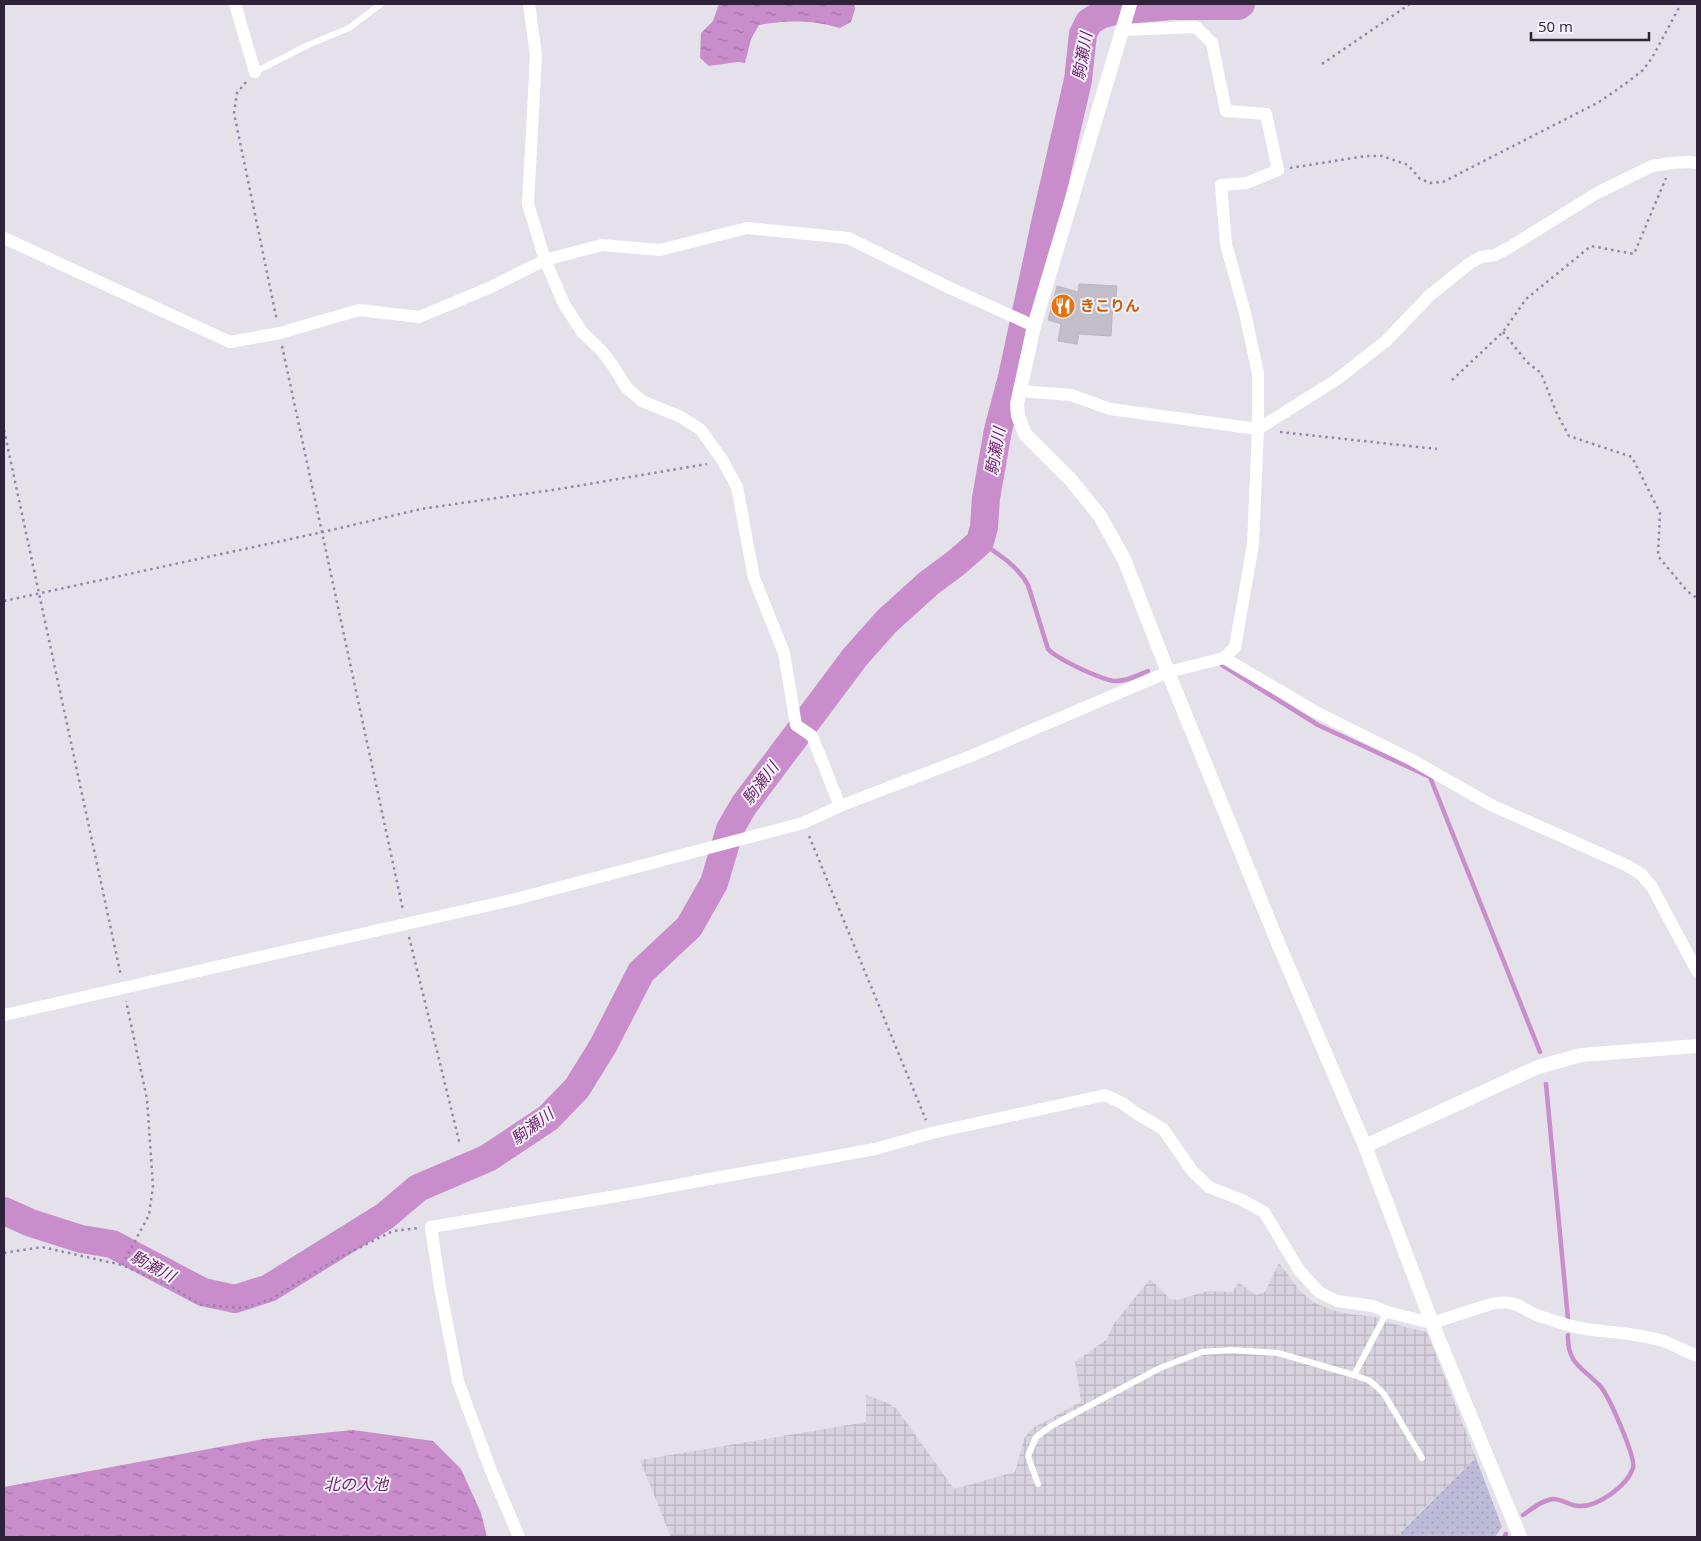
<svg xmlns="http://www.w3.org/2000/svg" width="1701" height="1541" viewBox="0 0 1701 1541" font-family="'Open Sans','Noto Sans JP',sans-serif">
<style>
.industrial{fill:url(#industrial-grid)}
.grass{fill:url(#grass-dots)}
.water{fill:url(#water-ripples)}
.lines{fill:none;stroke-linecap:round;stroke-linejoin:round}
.stream{stroke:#c98dcb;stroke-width:4.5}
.river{stroke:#c98dcb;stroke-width:28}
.building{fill:#c3bdca;stroke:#bab4c3}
.path{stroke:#9884ab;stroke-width:2.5;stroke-dasharray:2.5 4;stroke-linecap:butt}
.service{stroke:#fff;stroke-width:6}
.minor{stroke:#fff;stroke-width:12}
.tertiary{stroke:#fff;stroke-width:14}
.labels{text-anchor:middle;stroke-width:4;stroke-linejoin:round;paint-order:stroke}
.food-label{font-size:15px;font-weight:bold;fill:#c56008;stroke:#f3f1f7;text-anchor:start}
.water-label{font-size:16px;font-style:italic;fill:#6f226f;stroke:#f3f1f7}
</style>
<defs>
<pattern id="industrial-grid" width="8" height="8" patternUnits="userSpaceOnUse" patternTransform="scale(1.25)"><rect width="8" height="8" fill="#d7d2de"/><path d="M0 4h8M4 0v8" fill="none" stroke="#b9b4bf"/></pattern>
<pattern id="grass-dots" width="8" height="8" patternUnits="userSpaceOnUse" patternTransform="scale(1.25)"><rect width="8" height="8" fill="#bebbd9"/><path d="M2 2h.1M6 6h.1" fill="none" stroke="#a4a0bb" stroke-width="1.8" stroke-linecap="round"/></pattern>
<pattern id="water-ripples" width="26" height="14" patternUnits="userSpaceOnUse" patternTransform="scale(1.25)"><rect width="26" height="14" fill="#c98dcb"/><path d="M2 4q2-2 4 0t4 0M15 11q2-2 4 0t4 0" fill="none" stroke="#a473a6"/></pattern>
</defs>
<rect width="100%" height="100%" fill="#e4e1ea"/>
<polygon class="industrial" points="1279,1263 1300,1291 1313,1302 1332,1310 1349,1314 1375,1317 1393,1324 1427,1332 1476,1458 1401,1531 1403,1537 671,1537 640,1460 866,1422 866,1395 888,1403 897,1409 954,1489 1015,1472 1024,1439 1031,1429 1081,1402 1075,1362 1106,1340 1113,1325 1150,1279 1170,1299 1178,1300 1208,1291 1232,1292 1239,1283 1256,1295 1265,1292"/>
<polygon class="grass" points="1476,1458 1502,1527 1495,1537 1403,1537 1401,1532"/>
<g class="water">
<path d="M719,4H854L855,9L851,22L840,28C812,20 787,20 759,25L751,39L745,63L738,62L709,66L700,58L701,33L713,21Z"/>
<polygon points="353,1430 433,1441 461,1469 481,1513 487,1537 4,1537 4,1487 263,1439"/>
</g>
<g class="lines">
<g class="stream">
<path d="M980,542C998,554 1017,565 1028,585L1048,649C1057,659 1100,679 1114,681C1125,682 1138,675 1148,671"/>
<polyline points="1222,665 1318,725 1430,777 1540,1052"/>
<polyline points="1546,1084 1568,1319"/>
<path d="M1523,1515C1532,1509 1542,1500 1553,1499C1563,1499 1570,1506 1579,1506C1598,1507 1627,1486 1633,1468C1636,1457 1609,1397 1601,1387C1584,1368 1567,1365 1568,1335"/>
<polyline points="1504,1537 1506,1534"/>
</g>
<polyline class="river" points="4,1211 31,1223 81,1239 112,1244 203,1292 235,1299 269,1288 385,1216 418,1188 488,1158 548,1118 577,1088 603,1046 641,972 689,927 714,883 730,829 744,805 855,657 887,621 929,583 956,563 980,542 984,527 986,498 998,430 1012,377 1046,219 1078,80 1083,34 1089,22 1100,15 1114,11 1171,6 1238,6 1241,4"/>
</g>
<polygon class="building" points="1079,284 1117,286 1116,300 1113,300 1111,336 1079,334 1077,344 1058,341 1061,324 1048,320 1057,286 1078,292"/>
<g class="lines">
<g class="path">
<polyline points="1322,64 1410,4"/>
<polyline points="246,82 237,93 234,113 277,321"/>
<polyline points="1290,168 1366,156 1382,156 1408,165 1420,179 1430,183 1443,182 1599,102 1625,84 1643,70 1652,58 1681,4"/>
<polyline points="1503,332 1527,362 1541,373 1557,414 1569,436 1632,457 1660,513 1658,556 1687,591 1697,598"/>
<polyline points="282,346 403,910"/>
<polyline points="1452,380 1503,332 1526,299 1591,246 1634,254 1666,178"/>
<polyline points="4,430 121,976"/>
<polyline points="1280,432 1437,449"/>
<polyline points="4,601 323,532 421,509 559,489 707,464"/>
<polyline points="809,836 926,1120"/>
<polyline points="409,937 460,1145"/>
<polyline points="4,1253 42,1247 122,1265 170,1286 201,1305 243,1308 271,1299 340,1257 393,1231 418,1228"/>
<polyline points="122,1265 149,1215 153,1186 147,1099 126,1001"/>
</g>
<g class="service">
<polyline points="255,72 308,45 349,28 381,4"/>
<polyline points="1354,1375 1387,1312"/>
<polyline points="1038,1484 1028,1456 1036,1437 1051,1426 1160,1368 1202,1352 1230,1350 1278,1353 1354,1375 1368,1380 1375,1385 1384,1394 1422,1458"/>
</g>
<g class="minor">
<polyline points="235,4 255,72"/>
<polyline points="529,4 536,55 528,204 545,260 564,304 582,332 602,351 613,366 626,387 642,401 681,417 701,430 723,461 737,487 754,578 784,653 796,725 812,736 840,806"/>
<polyline points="4,238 230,342 280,333 359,310 419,317 489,288 545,260 602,245 660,250 747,228 848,238 950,288 1034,326"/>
<polyline points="1020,391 1071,395 1110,409 1258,429 1336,380 1386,341 1429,296 1470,263 1481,257 1495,255 1510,247 1597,193 1652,166 1672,163 1688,162 1697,163"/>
<polyline points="1224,658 1316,712 1412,760 1491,805 1626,865 1641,874 1652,887 1697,971"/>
<polyline points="4,1015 516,899 803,823 840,806 971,756 1168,672 1224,658 1235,647 1253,545 1258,429 1258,373 1245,313 1226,244 1221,185 1247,183 1278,170 1266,114 1226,111 1212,43 1196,27 1123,30"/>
<path d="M519,1537L491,1471L458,1381L440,1287L431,1227L617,1196L875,1149L932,1133L1105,1095L1122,1103L1136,1113L1163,1129L1193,1172L1209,1187L1242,1200L1264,1212L1299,1270L1319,1292L1337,1301L1373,1306L1387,1312L1432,1323L1491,1304C1518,1298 1520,1310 1542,1317C1556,1321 1571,1327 1586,1329C1612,1333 1640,1333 1666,1342C1676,1346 1687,1352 1697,1356"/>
</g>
<g class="tertiary">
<polyline points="1130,4 1034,326 1017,404 1018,416 1025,434 1070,479 1100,516 1124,559 1168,672 1278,943 1365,1146 1432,1323 1520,1537"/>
<polyline points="1365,1146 1538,1067 1581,1055 1697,1046"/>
</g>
</g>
<defs>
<symbol id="restaurant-disc" viewBox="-11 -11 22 22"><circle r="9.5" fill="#e8710a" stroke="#f3f1f7"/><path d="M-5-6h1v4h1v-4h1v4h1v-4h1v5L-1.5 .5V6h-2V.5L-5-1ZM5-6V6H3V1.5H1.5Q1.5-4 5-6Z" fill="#fff"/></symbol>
</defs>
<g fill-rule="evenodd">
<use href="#restaurant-disc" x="1049" y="292" width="28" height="28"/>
</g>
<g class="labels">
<g class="food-label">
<text x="1080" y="311">きこりん</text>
</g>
<g class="water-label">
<text transform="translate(1082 56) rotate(-80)" y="6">駒瀬川</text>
<text transform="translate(995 451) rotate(-80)" y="6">駒瀬川</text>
<text transform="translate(760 783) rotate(-53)" y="6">駒瀬川</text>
<text transform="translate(532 1126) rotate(-37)" y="6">駒瀬川</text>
<text transform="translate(153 1266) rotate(28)" y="6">駒瀬川</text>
<text x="356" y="1490">北の入池</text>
</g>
</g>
<rect width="1701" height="1541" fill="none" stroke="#2f2339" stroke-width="10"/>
<path d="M1531 32v8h118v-8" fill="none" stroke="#2f2339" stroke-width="2.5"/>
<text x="1538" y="32" font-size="15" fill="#2f2339" stroke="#f3f1f7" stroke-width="4" paint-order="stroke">50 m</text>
</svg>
